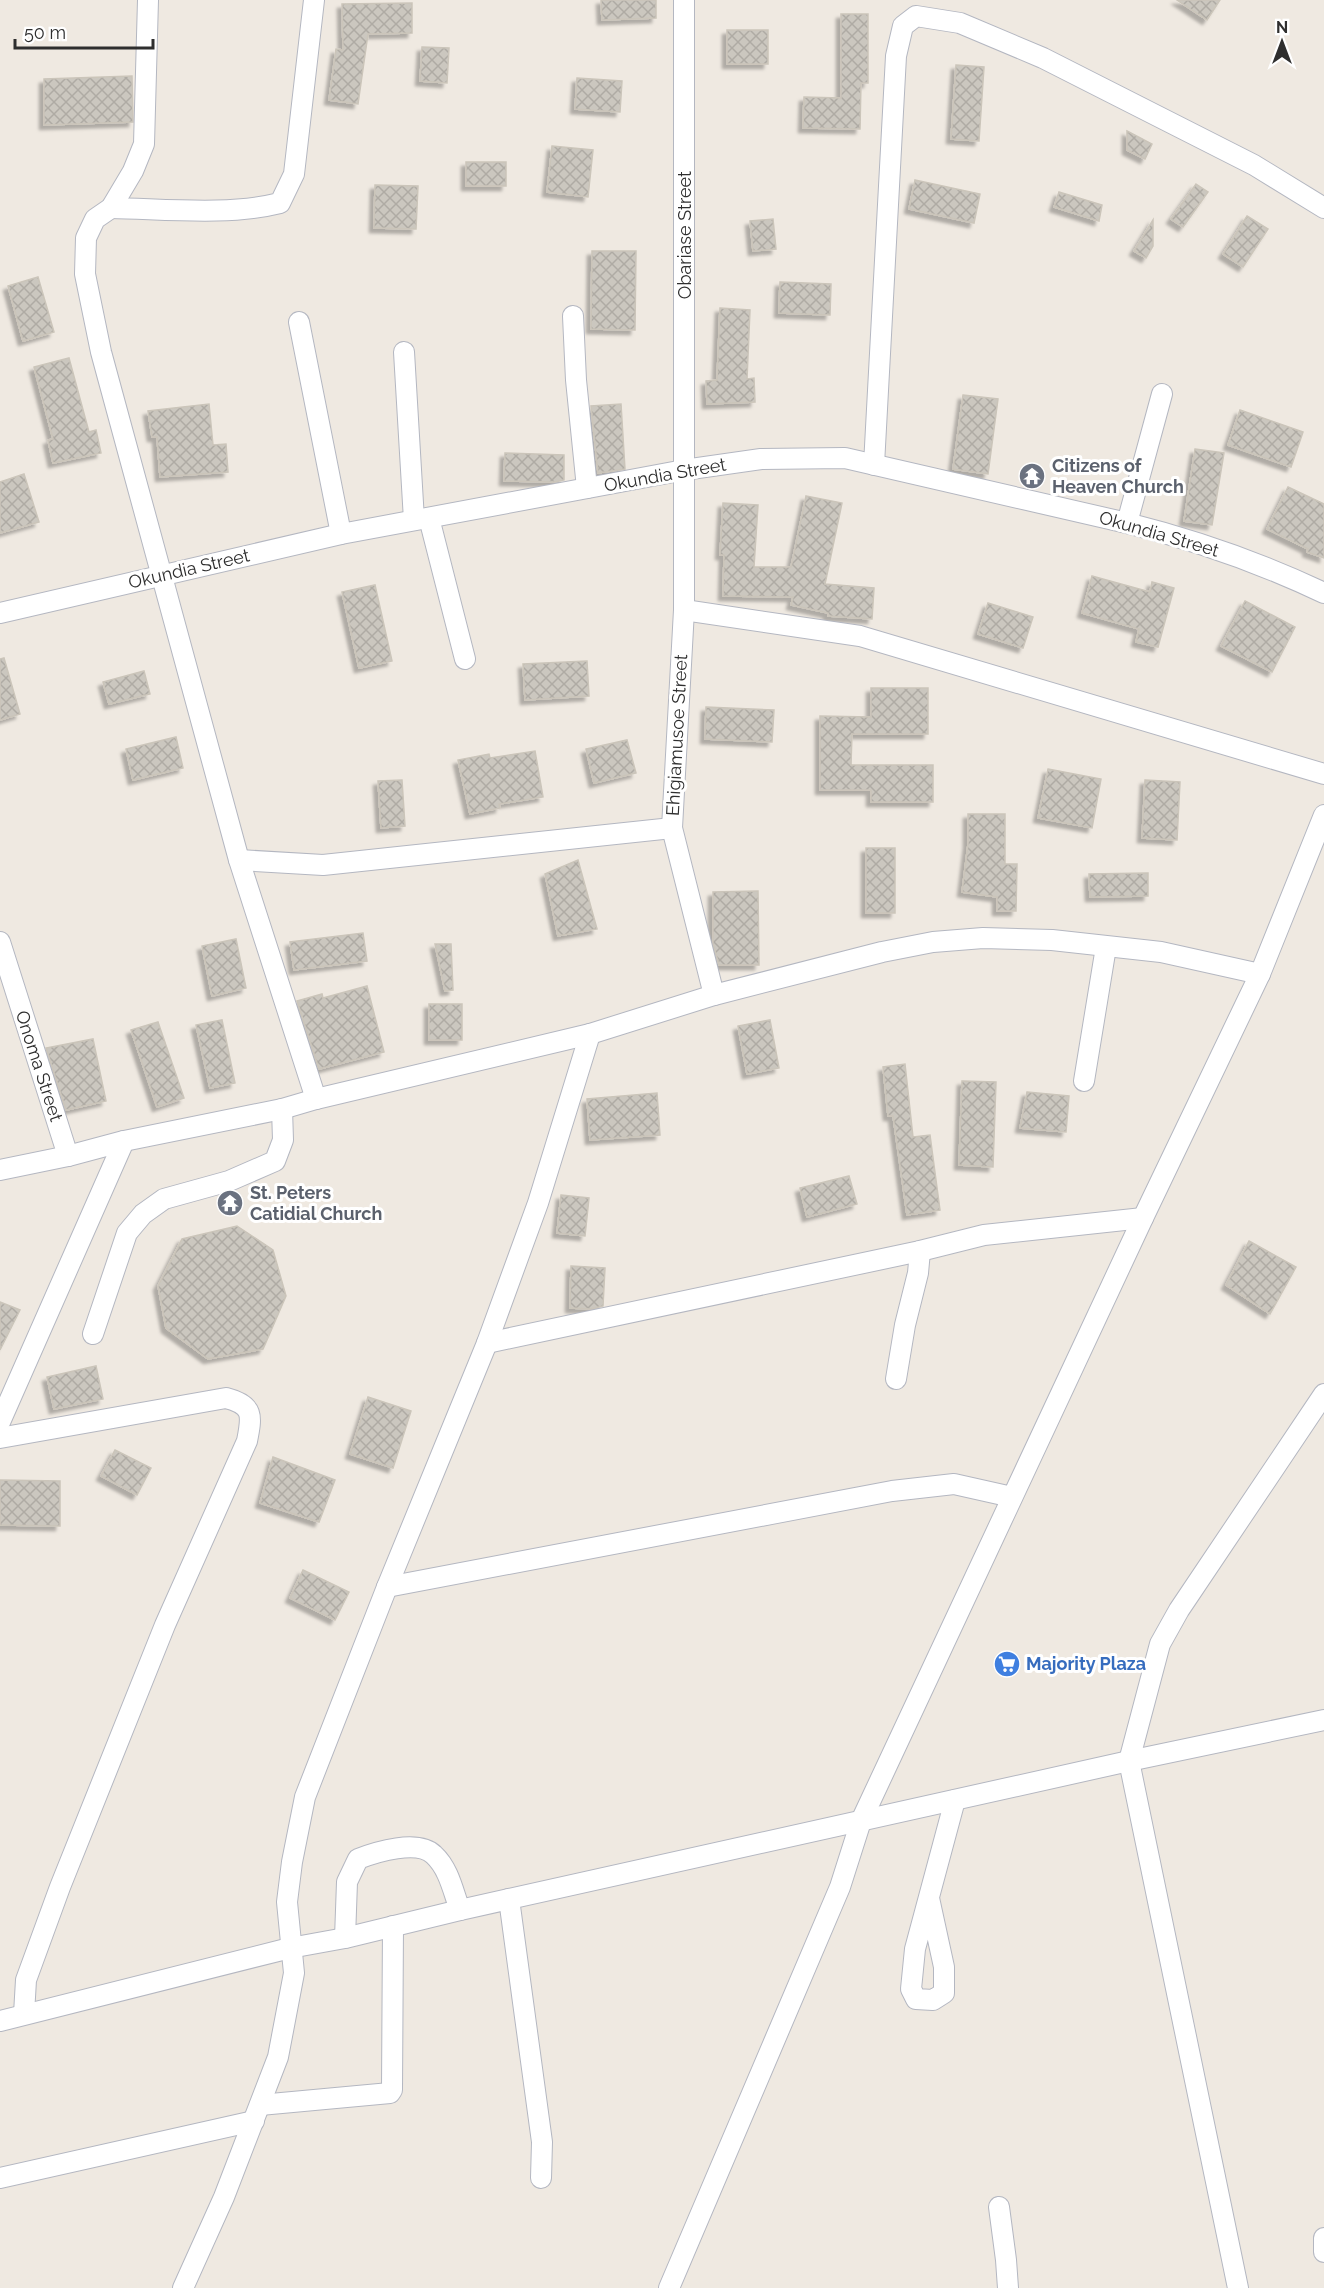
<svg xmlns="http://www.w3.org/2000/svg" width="1324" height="2288" viewBox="0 0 1324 2288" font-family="Raleway,sans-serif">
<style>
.building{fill:url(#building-cross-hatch);stroke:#cbc5ba;stroke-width:1.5;filter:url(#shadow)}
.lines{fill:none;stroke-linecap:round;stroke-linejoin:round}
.minor-casing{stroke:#b4b7c1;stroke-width:22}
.minor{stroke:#fff;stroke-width:20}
.labels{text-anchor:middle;stroke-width:6;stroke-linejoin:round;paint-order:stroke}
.street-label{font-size:18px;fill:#2e2e2e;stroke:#fff}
.worship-label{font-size:18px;font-weight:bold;fill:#5b616d;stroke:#fff;text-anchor:start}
.shop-label{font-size:18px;font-weight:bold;fill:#366cbe;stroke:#fff;text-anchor:start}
</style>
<defs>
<pattern id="building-cross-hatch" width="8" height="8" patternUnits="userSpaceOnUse" patternTransform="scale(1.5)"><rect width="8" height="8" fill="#cbc7bf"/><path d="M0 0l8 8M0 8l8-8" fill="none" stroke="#afaba4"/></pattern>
<filter id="shadow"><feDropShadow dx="-4.5" dy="4.5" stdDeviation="1.5" flood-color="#0004"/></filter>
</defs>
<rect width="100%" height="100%" fill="#efe9e1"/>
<g class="building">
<polygon points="601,0 656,0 656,18 602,20"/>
<polygon points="1177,0 1220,0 1207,20"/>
<polygon points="412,3 412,33 368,34 358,104 329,100 336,49 343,50 342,4"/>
<polygon points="841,14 868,14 868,83 861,83 860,129 803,128 804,97 841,98"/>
<rect x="727" y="30" width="41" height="34"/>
<polygon points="422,47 449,48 447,83 420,81"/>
<polygon points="956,65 984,67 979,141 951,139"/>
<polygon points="132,76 133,122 44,125 44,79"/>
<polygon points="577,78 622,81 620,112 575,109"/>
<polygon points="1127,131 1152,144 1145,159 1127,150"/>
<polygon points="552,146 593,150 588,197 547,192"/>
<rect x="466" y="162" width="40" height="24"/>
<polygon points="915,180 980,194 974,223 909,209"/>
<polygon points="1196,184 1208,192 1183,227 1171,219"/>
<polygon points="375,185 418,186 416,229 374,228"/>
<polygon points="1059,192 1102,205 1099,221 1054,207"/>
<polygon points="1247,216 1268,229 1243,267 1223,254"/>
<polygon points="773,219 776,249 753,251 750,221"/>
<polygon points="1153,220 1153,246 1146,258 1134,251"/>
<polygon points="592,251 636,251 635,330 591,329"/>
<polygon points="38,277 54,332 23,341 8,286"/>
<polygon points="780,282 831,284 830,315 779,313"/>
<polygon points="720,308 750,310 747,379 754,378 755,402 707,404 706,381 717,380"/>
<polygon points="69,358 89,432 96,430 101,453 53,463 48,440 53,439 34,367"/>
<polygon points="963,395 998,399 988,474 953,469"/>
<polygon points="209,404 213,445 226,444 228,472 160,477 157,437 152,437 148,411"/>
<polygon points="621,404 625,469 598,473 591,406"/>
<polygon points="1240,410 1303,432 1291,467 1228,445"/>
<polygon points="1195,449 1224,453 1212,525 1184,521"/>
<polygon points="505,453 564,455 564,480 554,482 504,481"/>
<polygon points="24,474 39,522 0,533 0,482"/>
<polygon points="1288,487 1324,504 1324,558 1307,552 1308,549 1267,529"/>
<polygon points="806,496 842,503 825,584 874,588 872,619 828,616 828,613 791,605 793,597 723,596 724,555 720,555 723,503 758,505 754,567 791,567"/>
<polygon points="1092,576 1150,592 1152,582 1174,588 1158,647 1136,642 1139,629 1082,613"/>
<polygon points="375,585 392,661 359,668 342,592"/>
<polygon points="1245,601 1295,627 1272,672 1221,646"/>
<polygon points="988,603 1033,617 1023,648 978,634"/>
<polygon points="4,658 20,714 0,720 0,659"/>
<polygon points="587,661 589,696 525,700 523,664"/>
<polygon points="144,671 150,694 109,704 103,682"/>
<polygon points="871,688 928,688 928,734 852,734 851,765 933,765 933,802 871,802 871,790 820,790 820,716 871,717"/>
<polygon points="706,707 774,710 772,742 705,739"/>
<polygon points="176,737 183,768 133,780 126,749"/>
<polygon points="627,740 636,773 594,783 586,749"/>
<polygon points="535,751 543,797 499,804 500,808 470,814 458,760 489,754 490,758"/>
<polygon points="1048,769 1101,779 1092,828 1038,818"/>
<polygon points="402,780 405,826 381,828 378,781"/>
<polygon points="1145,780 1180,782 1177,840 1142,838"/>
<polygon points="968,814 1005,814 1005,864 1017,864 1016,911 997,911 997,897 962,892 968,844"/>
<rect x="866" y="848" width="29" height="65"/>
<polygon points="578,860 597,929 558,936 545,874"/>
<polygon points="1148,873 1148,896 1090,897 1089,874"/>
<polygon points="758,891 759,965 719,965 713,944 713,892"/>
<polygon points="363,933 367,961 294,970 290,942"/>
<polygon points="236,939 246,988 212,996 202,946"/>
<polygon points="435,944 451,944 453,990 445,991"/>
<polygon points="367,986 384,1052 319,1069 297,1001 322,994 323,998"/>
<rect x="429" y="1004" width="33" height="36"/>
<polygon points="222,1020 235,1083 210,1088 196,1025"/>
<polygon points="770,1020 779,1068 747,1074 738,1026"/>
<polygon points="158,1022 184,1098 157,1107 131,1030"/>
<polygon points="93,1039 106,1101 66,1110 46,1048"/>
<polygon points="905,1064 913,1137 930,1135 940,1210 907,1215 893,1116 888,1116 883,1067"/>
<polygon points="962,1081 996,1082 993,1167 959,1165"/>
<polygon points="1027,1092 1069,1096 1066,1132 1020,1128"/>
<polygon points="657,1093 660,1135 590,1140 587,1099"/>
<polygon points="849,1176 857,1204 807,1217 800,1188"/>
<polygon points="561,1195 589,1198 585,1236 557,1233"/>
<polygon points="237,1226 273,1250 286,1296 263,1349 208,1359 166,1328 158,1286 182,1239"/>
<polygon points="1249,1241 1296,1267 1270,1314 1226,1285"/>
<polygon points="571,1266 605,1268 603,1306 591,1309 570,1308"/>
<polygon points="0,1302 20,1310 0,1350"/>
<polygon points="96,1366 103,1399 54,1409 47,1377"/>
<polygon points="368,1397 411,1411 393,1468 350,1454"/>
<polygon points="115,1450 151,1468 137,1495 101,1476"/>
<polygon points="273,1457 335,1480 319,1522 260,1503"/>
<polygon points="0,1480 60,1481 60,1526 0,1525"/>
<polygon points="303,1570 349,1592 335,1620 290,1598"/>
</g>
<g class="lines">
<defs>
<g id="minor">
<polyline points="148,0 144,144 133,171 111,208 95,219 86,238 85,274 101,352 239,860 316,1099"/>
<polyline points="684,0 684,610 672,828 714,995"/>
<path d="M111,208C166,209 228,216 280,203L294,174L314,0"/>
<polyline points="573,316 576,380 587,488"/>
<polyline points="299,322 341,534"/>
<polyline points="404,352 414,520"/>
<polyline points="874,465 896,56 903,26 916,16 960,23 1043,58 1254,165 1324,208"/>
<polyline points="429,518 465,659"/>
<polyline points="1127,523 1162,394"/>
<polyline points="684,610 860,636 1324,774"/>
<path d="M0,613L341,534L684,470L761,459L845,458L1127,523C1195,540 1261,563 1324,593"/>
<polyline points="239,860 323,865 672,828"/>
<polyline points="0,942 68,1156"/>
<polyline points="1084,1081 1106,947"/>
<polyline points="0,1170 68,1156 124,1141 282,1109 316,1099 590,1034 714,995 882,952 933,942 983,938 1052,940 1161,952 1260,974"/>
<polyline points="93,1334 127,1233 143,1214 164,1199 229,1181 275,1161 283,1140 282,1109"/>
<polyline points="487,1343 920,1251 984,1235 1143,1218"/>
<polyline points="896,1379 905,1325 918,1273 920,1251"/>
<polyline points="0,1422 124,1141"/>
<path d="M0,1438L226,1398C254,1405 252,1416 247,1441L165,1625L60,1887L26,1980L24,2014"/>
<polyline points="387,1587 892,1491 954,1484 1012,1497"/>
<polyline points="929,1898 944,1967 944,1993 933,2000 916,1999 911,1989 915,1949 955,1800"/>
<polyline points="509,1899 542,2142 541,2178"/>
<path d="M345,1938L347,1882L358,1859C376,1852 418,1839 434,1855C449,1869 453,1891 460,1910"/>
<polyline points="0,2021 290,1948 345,1938 460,1910 1129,1761 1324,1720"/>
<polyline points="260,2105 390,2093 392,2090 393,1926"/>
<polyline points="0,2178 254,2121"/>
<polyline points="999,2207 1006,2260 1008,2288"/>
<polyline points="1324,2238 1324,2252"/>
<polyline points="183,2288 224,2197 278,2057 294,1973 287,1902 292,1862 305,1797 387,1587 487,1343 538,1203 590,1034"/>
<polyline points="669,2288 840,1887 861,1821 1143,1218 1260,974 1324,815"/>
<polyline points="1238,2288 1129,1761 1160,1644 1179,1610 1324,1394"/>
</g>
</defs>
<use href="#minor" class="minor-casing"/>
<use href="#minor" class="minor"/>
</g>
<defs>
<symbol id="temple-disc" viewBox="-11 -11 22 22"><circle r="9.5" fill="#6b7280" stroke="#fff"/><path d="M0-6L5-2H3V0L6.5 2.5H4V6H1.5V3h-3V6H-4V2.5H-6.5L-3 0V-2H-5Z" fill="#fff"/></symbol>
<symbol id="supermarket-disc" viewBox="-11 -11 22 22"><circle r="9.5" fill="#3f7fe0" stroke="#fff"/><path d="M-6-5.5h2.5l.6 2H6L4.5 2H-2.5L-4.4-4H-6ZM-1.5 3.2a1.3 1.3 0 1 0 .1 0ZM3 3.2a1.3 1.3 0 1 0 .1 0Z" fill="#fff"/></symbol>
</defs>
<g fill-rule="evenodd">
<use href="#temple-disc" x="1017" y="461" width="30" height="30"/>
<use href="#temple-disc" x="215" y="1188" width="30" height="30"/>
<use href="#supermarket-disc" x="992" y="1649" width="30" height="30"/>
</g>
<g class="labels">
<g class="street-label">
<text transform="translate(685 235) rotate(-90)" y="6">Obariase Street</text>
<text transform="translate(665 475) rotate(-10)" y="6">Okundia Street</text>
<text transform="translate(1159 534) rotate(16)" y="6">Okundia Street</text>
<text transform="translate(189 569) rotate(-13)" y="6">Okundia Street</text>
<text transform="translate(677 735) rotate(-87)" y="6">Ehigiamusoe Street</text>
<text transform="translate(39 1066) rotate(72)" y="6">Onoma Street</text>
</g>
<g class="worship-label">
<text x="1052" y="472">Citizens of<tspan x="1052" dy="21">Heaven Church</tspan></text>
<text x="250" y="1199">St. Peters<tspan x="250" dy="21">Catidial Church</tspan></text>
</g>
<g class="shop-label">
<text x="1026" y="1670">Majority Plaza</text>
</g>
</g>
<g transform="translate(1282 42)" stroke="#ffffff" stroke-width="4.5" paint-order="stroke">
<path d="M0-4.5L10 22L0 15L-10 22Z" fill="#2e2e2e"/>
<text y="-9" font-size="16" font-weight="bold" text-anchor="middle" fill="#2e2e2e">N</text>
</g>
<path d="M15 39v9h138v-9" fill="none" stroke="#2e2e2e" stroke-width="3"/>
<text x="24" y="39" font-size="18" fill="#2e2e2e" stroke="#ffffff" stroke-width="4.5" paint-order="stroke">50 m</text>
</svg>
